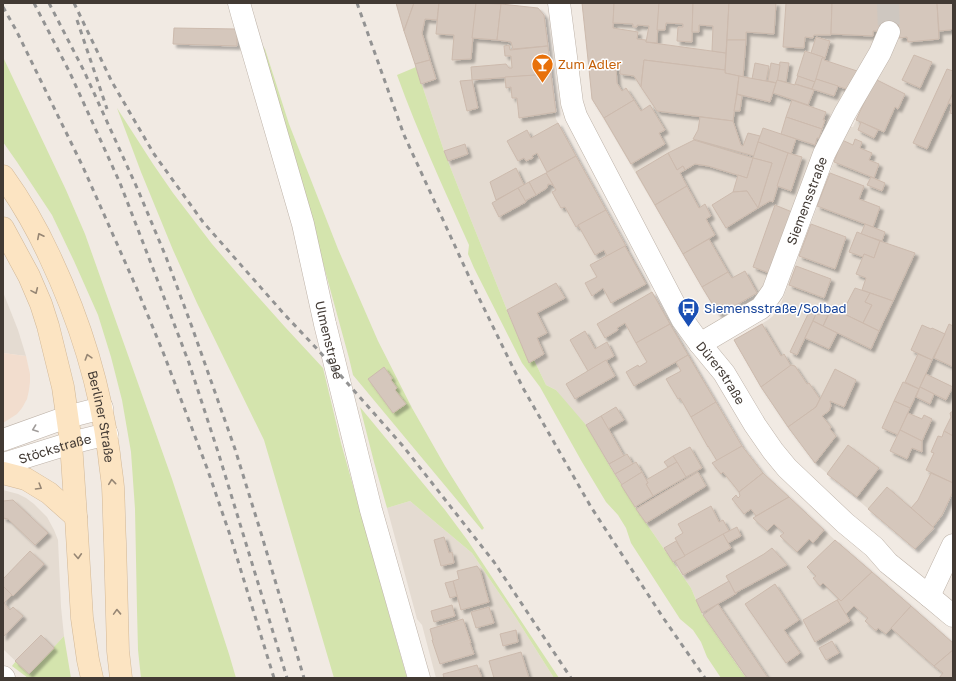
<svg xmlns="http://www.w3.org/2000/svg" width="956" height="681" viewBox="0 0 956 681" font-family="'Golos Text',sans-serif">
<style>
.residential{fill:#e4dbd1}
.commercial{fill:#f2ddce}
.green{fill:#d4e4ad}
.building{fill:#d5c7bc;stroke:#ccbaad;filter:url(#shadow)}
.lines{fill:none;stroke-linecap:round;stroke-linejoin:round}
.minor-tunnel{stroke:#cec7c0;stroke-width:22;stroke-dasharray:22 11;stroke-linecap:butt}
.minor-casing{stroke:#beb3a9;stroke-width:23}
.secondary-casing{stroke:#d2b897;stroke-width:23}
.minor{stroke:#fff;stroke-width:22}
.secondary{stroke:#fce4c2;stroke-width:22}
.rail{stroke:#939393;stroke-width:3;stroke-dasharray:5 5;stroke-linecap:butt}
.oneway{stroke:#968674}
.oneway2{stroke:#a09c9a}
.labels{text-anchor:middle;stroke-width:3;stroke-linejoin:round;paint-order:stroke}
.food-label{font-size:13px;fill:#c56008;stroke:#fff;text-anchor:start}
.street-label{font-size:13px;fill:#423a34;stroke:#fff}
.transit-label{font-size:13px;fill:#164399;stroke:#fff;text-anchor:start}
</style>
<defs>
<filter id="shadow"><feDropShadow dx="3.5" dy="3.5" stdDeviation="1" flood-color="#0004"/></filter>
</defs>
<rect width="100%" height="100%" fill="#f1eae3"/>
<g class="residential">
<polygon points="396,3 487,3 538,8 544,15 556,112 555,113 556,119 639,269 742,446 763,473 835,540 953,643 953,678 746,678 702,614 691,588 635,507 609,465 556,390 546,385 534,360 529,363 507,310 471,220 444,151 416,67"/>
<polygon points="582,3 953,3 953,492 942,515 934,527 934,528 915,549 815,463 788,427 761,387 734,340 768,320 773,316 780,306 842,140 848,126 853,127 875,79 878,38 822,129 798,193 770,273 762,288 757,293 719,315 592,99"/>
<polygon points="3,292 18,330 26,356 3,353"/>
<polygon points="3,490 18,494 26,498 34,504 47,517 54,530 58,540 61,607 64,636 29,674 3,649"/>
<polygon points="410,501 472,553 516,618 554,678 436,678 422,625 417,619 387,508"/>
</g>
<polygon class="commercial" points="3,353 26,356 30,374 30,382 29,390 27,399 22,408 17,414 3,423"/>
<g class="green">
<polygon points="259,41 265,49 289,124 338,249 378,341 412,408 445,466 484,528 482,530 353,375 349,358 309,212"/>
<polygon points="3,57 66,190 85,234 172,479 229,654 236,678 141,678 138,650 137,610 135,509 131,452 122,400 111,357 98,315 74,261 52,215 17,162 3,142"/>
<path d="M416,67L444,151L471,220L507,310V311L529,362L534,360L546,385L556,390L586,425L609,465L635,507L691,588L702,614L746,678H721L707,657L701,642L693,630L680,619L631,543L626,528L618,515L606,502L582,462L540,387L522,363L474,268L468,254L469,245C444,189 418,133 397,75Z"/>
<polygon points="117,108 153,164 173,193 212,244 237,273 285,327 323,368 341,443 407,678 334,678 264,440 197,303 173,250 141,172"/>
<polygon points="360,407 445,510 468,541 559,678 554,678 516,618 472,553 410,501 387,508 374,462"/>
<polygon points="64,636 71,678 28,678 12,666 16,661 29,674"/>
</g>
<g class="building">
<polygon points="396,3 414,3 404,31"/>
<polygon points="414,3 439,3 437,20 425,19 422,33 430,60 415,64 404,31"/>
<polygon points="439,3 476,3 471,59 452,60 454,35 436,34"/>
<polygon points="476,3 501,4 497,40 472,38"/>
<polygon points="582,3 614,3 613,28 638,32 637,39 646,40 646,42 726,53 725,70 644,60 641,87 634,76 620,74 620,69 616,69 616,67 589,69"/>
<polygon points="614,3 659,3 657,43 646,42 649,26 637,25 637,27 633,27 633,24 613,23"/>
<polygon points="659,3 693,3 692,42 677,41 678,27 683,27 683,24 666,23 665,30 657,30"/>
<polygon points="693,3 729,3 726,53 712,51 713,26 699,25 699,32 692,32"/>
<polygon points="729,3 776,3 774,34 746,32 746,40 727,40"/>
<polygon points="786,3 832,3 831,35 814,35 813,38 805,37 804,48 783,47"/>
<polygon points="832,3 897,3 898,32 873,31 873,36 831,34"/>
<polygon points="897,3 937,3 939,39 908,42 907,37 899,38"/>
<polygon points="937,3 953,3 953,29 950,30 939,31"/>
<polygon points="501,4 538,8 544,15 548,46 513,49 511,42 497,40"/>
<polygon points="174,28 237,29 237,46 173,44"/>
<polygon points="816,37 830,41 825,58 811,53"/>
<polygon points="727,40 746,40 743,77 725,73"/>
<polygon points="509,45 510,50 548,46 551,74 472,80 471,67 506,64 509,68 512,68 511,56 505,56 504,46"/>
<polygon points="805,51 823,57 815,82 797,76"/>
<polygon points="914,55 932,62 920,88 902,80"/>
<polygon points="822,58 825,58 824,60 860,72 849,90 816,79"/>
<polygon points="430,60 436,79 421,84 415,64"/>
<polygon points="644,60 725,70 725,73 739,76 733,121 657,111 641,87"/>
<polygon points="780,62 789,63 786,82 777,80"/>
<polygon points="755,63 769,66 766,81 752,79"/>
<polygon points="771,63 780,65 777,83 768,81"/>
<polygon points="616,67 617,83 622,91 626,88 634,100 604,118 592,99 589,69"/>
<polygon points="947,69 953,71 953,93 927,149 913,143"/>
<polygon points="551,74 556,112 519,118 517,98 512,98 511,87 506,88 505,77"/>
<polygon points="739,76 776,83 770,102 737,94"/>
<polygon points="798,76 815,82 812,89 795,84"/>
<polygon points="816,79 838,86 834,96 812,89"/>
<polygon points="875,79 905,94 898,109 895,107 884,132 856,120"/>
<polygon points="472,80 478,108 467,111 460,81"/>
<polygon points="777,80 795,85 795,84 814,90 808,105 773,93"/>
<polygon points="953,93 953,114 950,113 952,104 948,103"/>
<polygon points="737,94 742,96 740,111 734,111"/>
<polygon points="634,100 641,111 650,105 665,130 659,133 665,144 631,164 604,118"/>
<polygon points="792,100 826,112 823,120 825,120 822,129 786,117"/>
<polygon points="700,117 733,121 741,145 743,146 748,133 760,136 754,156 693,139 698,130"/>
<polygon points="786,117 822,129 819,138 817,138 815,145 781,134"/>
<polygon points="861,122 878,130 874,138 858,130"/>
<polygon points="558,123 576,156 547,172 537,153 532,156 533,158 526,161 524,158 518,161 507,141 527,130 531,138"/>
<polygon points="763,128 796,139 791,154 758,142"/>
<polygon points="855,139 862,142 860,148 872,153 869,160 879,164 874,178 834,162 842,140 853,145"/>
<polygon points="694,140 753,158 747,178 708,166 695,164 685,170 683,166 677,170 668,153"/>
<polygon points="758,142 788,153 773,202 770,201 758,208 772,163 753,158"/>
<polygon points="465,144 468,154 448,161 444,151"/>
<polygon points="668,153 677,170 683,166 685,170 680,173 687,186 655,205 636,172"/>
<polygon points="788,153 802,157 791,191 777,186"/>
<polygon points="576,156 606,210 576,227 565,207 561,208 552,192 556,190 546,173"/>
<polygon points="753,158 772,163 758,208 747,191 733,192 738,175 747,178"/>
<polygon points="516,168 524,185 496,200 490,182"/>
<polygon points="546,173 553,185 548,184 547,188 536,195 529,182"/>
<polygon points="830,173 864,186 859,199 880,207 873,227 817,206"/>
<polygon points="871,177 885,183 882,191 867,185"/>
<polygon points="529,182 536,195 525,201 518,188"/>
<polygon points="687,186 699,208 705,204 711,216 706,219 715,235 683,254 655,205"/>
<polygon points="518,188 526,202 499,217 492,203"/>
<polygon points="747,191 758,208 726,228 712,205 733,192"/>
<polygon points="775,205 792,212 769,273 753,267"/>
<polygon points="606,210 626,246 607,256 604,250 595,255 578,225"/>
<polygon points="811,224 846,237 835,269 799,256"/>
<polygon points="865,224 885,232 882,241 861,234"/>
<polygon points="857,232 880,241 874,258 864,254 863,257 849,252"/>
<polygon points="709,239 728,272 702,287 683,254"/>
<polygon points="880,241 915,253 893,301 862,290 866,278 856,274 864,254 874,258"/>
<polygon points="625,246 646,284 611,303 603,288 592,296 585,283 597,277 590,265"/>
<polygon points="796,266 831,279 824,298 789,285"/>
<polygon points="745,271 757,293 719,315 702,287 728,272 732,278"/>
<polygon points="556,283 565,298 537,313 547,333 537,338 544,354 529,363 507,310"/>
<polygon points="855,288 870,293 865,302 872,305 863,323 842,313"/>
<polygon points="652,292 670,324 636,343 625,323 617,328 618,330 605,338 597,324"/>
<polygon points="870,293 893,301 879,331 863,323 872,305 865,302"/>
<polygon points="832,308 879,331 871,349 823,326"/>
<polygon points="809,312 816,314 797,355 790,352"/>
<polygon points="816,314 828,315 823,326 813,321"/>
<polygon points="813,321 837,333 829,349 805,338"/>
<polygon points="670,324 688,355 634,386 626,372 638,365 639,367 647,362 636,343"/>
<polygon points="762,324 781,356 784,354 791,366 761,387 734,340"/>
<polygon points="949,324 953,326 953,367 934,358"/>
<polygon points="922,325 931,329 932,328 945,334 932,360 911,350"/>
<polygon points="585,331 595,349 607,342 614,356 588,371 570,340"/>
<polygon points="918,354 932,360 919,389 905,382"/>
<polygon points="688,355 716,402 691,417 680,398 678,399 666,379 681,371 676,362"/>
<polygon points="606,360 615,376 575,399 566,384"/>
<polygon points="791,365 795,366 807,384 809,383 820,399 816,407 788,427 761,387"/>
<polygon points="384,367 392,378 391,380 397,388 395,390 406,404 393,413 368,379"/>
<polygon points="835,369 856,380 844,407 830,401 831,406 829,411 822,416 831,427 830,429 836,436 815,463 788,427 816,407"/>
<polygon points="926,374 953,387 946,400 920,387"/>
<polygon points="903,382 919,389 910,408 894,401"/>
<polygon points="920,387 934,394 930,404 916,397"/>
<polygon points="894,401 910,408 898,435 882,428"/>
<polygon points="716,402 742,446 717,461 708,446 708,447 691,417"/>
<polygon points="616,407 624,420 608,429 601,416"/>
<polygon points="953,411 953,436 944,431 951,417 950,413"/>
<polygon points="908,413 922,419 924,415 932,419 922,441 900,430"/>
<polygon points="601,416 624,456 609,464 586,425"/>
<polygon points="900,430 922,441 922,452 912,448 907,459 890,451"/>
<polygon points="944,431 953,436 953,483 926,470 934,453 931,452 938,436 942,437"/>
<polygon points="848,445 879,468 857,497 827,474"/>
<polygon points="742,446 763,473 739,492 723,472 721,474 712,463"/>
<polygon points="690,447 702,468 686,477 673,456"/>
<polygon points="627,454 633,464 615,474 609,464"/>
<polygon points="673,456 677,462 668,467 664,462"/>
<polygon points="636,462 642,472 622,485 615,474"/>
<polygon points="677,462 686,477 653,496 646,484 648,483 646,480"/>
<polygon points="642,472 648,483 646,484 653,496 635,507 621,485"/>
<polygon points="698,472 706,486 646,523 636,509"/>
<polygon points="763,473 789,497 756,516 751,509 744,514 732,499 736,495 738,498 740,496 739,492"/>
<polygon points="931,473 953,483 953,492 942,515 933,527 911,508 918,500"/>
<polygon points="887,487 934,528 915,549 868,509"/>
<polygon points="789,497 824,530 813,543 809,539 797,552 780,536 784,533 774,524 767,531 753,518"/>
<polygon points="13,500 48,533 35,545 8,519 3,518 3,501"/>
<polygon points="711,506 719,522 723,520 729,531 685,556 675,538 683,533 678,524"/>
<polygon points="737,527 741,536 728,543 723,534"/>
<polygon points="723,534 731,548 683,575 675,561"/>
<polygon points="444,537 449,553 452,552 454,563 441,566 434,540"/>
<polygon points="835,540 872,572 841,601 823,583 820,586 813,578 816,576 807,567"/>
<polygon points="676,541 685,556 673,562 664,548"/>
<polygon points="772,548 787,565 735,593 726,576 764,554"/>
<polygon points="30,551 44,564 13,596 3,586 3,579"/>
<polygon points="477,566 480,570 489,602 461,610 453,581 459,579 457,571"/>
<polygon points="872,572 911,606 886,634 878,628 877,630 875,630 865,621 868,618 854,606 845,615 837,600 839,599 841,601"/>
<polygon points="453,581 457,596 450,598 445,583"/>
<polygon points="729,581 735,593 737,593 702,613 696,600"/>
<polygon points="775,584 799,620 784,630 800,653 786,663 745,604"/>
<polygon points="3,586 12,595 4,603 10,610 13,607 23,616 3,637"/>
<polygon points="837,600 850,621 815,642 803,620"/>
<polygon points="718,604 768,678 747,678 703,615"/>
<polygon points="452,605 455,616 434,622 431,611"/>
<polygon points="911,606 953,643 953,650 934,666 891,628"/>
<polygon points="489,607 494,623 476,628 471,612"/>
<polygon points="463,619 471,643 470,643 474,654 440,664 432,640 433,640 430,629"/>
<polygon points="516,630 518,642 503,646 500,634"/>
<polygon points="41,635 54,648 29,674 15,661"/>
<polygon points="832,641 839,653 826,660 819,648"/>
<polygon points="953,650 953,678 939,678 943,673 934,666"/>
<polygon points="521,652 529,678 494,678 489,661"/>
<polygon points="477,665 482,678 444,678 443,674"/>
</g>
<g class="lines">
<polyline class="minor-tunnel" points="888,3 889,32"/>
<defs>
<g id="minor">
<path id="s1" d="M239,3L242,14L303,224L325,324L371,510L419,678"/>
<path id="s2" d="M559,3L572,103L576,116L682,319L700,344L724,373L755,425L773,451L787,468L845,523L874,547L888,563L929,596L953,616"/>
<path id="s3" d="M700,344L761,308L773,291L824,154L845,113L880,53L889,32"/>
<polyline points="3,440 67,417 102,408"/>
<path id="s4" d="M3,464L71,443L107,434"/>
<polyline points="929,596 953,545"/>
<polyline points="3,677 4,678"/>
</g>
<g id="secondary">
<path id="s5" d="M3,176C21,201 36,227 49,255C79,318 100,385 109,454C110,465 112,476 113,487C114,505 114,524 115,542C116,578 117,615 118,651L121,678"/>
<polyline points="3,228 29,276 41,304 48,326 63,387 71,443 76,517 82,618 88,660 92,678"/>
<polyline points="3,473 26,479 49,493 76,517"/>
</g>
</defs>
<use href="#minor" class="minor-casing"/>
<use href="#secondary" class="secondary-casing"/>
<use href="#minor" class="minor"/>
<use href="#secondary" class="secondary"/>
<g class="rail">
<polyline points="34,3 70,73 120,183 157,279 189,363 219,455 287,678"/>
<polyline points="49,3 84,71 138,190 166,257 192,327 235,449 261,533 304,678"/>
<polyline points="74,3 112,82 154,154 203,222 285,315 319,351 403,446 494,562 571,678"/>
<polyline points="357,3 404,135 477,294 523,388 591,507 664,619 705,678"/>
<polyline points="3,7 16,30 83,167 137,289 163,352 207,468 230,535 274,678"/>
<polyline points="77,20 107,109"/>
</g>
</g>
<defs><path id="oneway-chevron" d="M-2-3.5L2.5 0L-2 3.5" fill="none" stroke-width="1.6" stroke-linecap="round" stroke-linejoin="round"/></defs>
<g class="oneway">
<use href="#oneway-chevron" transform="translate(40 236) rotate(-117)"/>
<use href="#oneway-chevron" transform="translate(35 291) rotate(66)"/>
<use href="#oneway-chevron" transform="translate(88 357) rotate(-107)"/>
<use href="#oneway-chevron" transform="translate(112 482) rotate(-96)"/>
<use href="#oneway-chevron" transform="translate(39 487) rotate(31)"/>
<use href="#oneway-chevron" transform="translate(78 556) rotate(87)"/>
<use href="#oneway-chevron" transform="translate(117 612) rotate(-92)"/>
</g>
<use class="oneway2" href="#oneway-chevron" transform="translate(35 429) rotate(160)"/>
<defs>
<symbol id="bar-pin" viewBox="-11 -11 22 30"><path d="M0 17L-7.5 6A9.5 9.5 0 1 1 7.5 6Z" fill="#e8710a" stroke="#fff"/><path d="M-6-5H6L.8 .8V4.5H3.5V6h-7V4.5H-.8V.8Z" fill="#fff"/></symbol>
<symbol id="bus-pin" viewBox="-11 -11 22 30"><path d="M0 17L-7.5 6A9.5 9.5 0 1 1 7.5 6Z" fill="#1a4fb4" stroke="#fff"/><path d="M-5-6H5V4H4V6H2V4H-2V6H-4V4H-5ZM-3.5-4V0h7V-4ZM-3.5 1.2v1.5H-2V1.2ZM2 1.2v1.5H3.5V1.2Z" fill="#fff"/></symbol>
</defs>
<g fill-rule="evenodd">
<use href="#bar-pin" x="530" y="52" width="25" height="34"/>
<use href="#bus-pin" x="676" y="296" width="25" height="34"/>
</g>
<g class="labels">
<g class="food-label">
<text x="558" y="69">Zum Adler</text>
</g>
<g class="street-label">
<text dy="5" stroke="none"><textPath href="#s3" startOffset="188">Siemensstraße</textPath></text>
<text dy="5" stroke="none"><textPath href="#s1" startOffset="349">Ulmenstraße</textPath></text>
<text dy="5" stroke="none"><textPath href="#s2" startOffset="410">Dürerstraße</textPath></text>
<text dy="5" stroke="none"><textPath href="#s5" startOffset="262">Berliner Straße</textPath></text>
<text dy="5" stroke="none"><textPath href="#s4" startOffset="54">Stöckstraße</textPath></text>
</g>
<g class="transit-label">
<text x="704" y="313">Siemensstraße/Solbad</text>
</g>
</g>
<rect width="956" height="681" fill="none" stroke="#423a34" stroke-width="8"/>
</svg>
